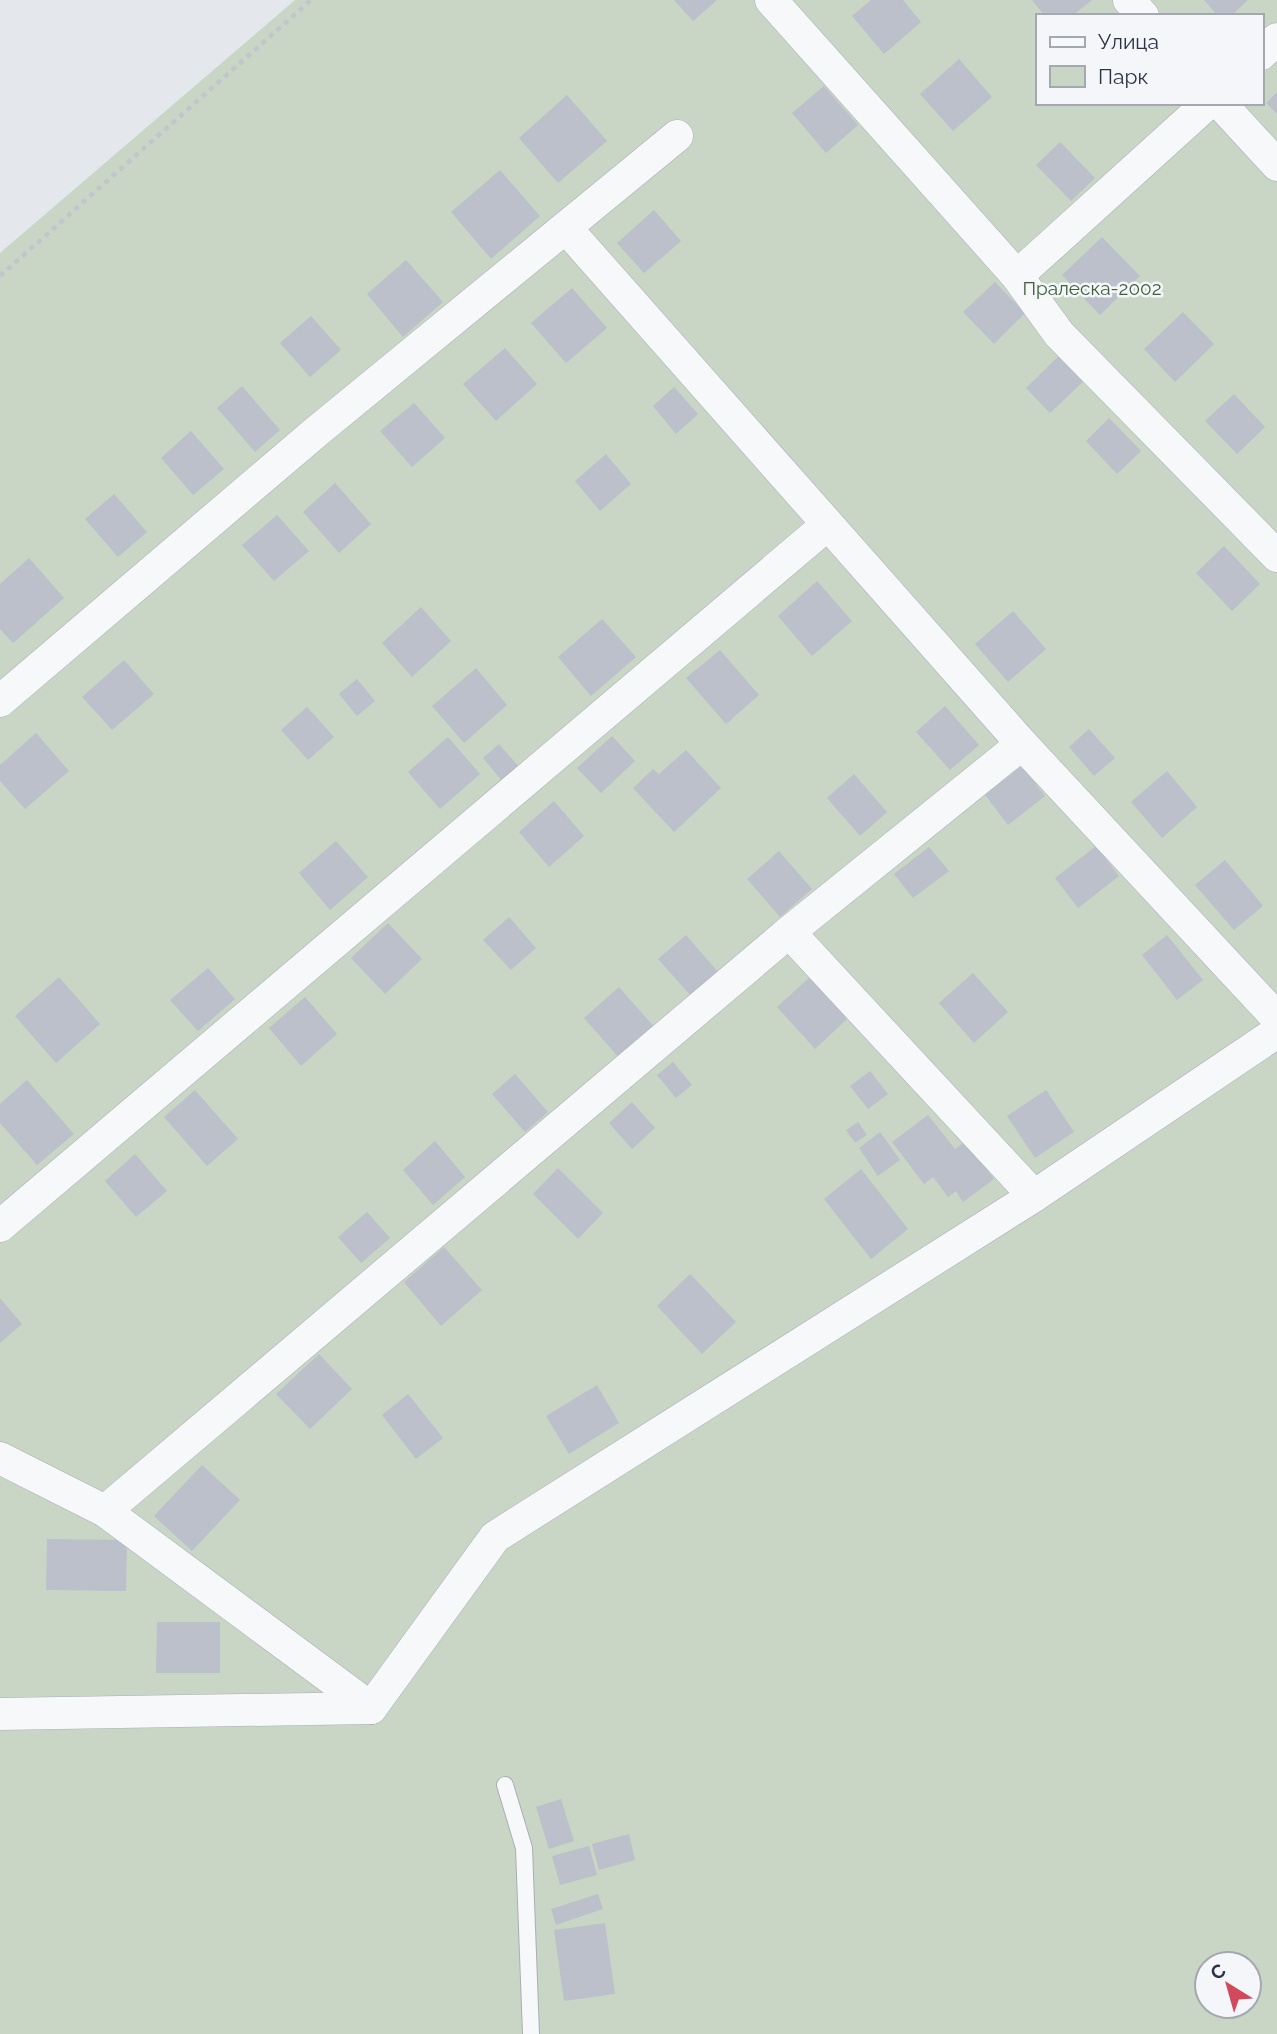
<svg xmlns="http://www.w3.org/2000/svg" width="1277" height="2034" viewBox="0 0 1277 2034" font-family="Raleway,sans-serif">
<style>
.green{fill:#c9d6c5;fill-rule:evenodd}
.building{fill:#bbc0ca}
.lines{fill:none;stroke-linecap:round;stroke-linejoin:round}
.service-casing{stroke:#a9aeb7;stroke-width:18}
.minor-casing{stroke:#a9aeb7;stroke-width:33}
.path{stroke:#c2c5cb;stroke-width:4.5;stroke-dasharray:5 5;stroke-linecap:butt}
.service{stroke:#f7f8fa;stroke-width:16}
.minor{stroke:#f7f8fa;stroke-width:32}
.labels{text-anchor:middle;stroke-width:5;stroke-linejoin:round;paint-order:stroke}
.park-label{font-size:19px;fill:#3f6138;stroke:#f4f6f9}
</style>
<rect width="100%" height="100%" fill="#e4e7ec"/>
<path class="green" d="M295,0H1277V2034H0V253ZM1037,16H1261V103H1037ZM1207,1964H1249V2006H1207Z"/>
<g class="building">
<polygon points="674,0 717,0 693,21"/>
<polygon points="871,0 903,0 921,22 884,54 852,16"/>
<polygon points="1032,0 1092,0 1072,16 1045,16"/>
<polygon points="1204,0 1248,0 1231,16 1218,16"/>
<polygon points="959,59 992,97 953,131 920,94"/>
<polygon points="824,86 858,125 826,153 792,113"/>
<polygon points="1277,92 1277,114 1266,103"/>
<polygon points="567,95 607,141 558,183 519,138"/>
<polygon points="1060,142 1095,178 1071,201 1036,165"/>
<polygon points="500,170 540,216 491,259 451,212"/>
<polygon points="654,210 681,241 644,273 617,243"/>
<polygon points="1102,237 1140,276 1100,315 1062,275"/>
<polygon points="406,260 443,302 403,337 367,294"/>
<polygon points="995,282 1025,313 994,344 963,312"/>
<polygon points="572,288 607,328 566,363 531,323"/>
<polygon points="1183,312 1214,344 1175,382 1144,349"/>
<polygon points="311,316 341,350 310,377 280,343"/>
<polygon points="505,348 537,384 496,421 463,384"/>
<polygon points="1063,352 1088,377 1050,413 1026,388"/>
<polygon points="242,386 280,430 255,452 217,408"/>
<polygon points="674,387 698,414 676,434 653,406"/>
<polygon points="1234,394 1265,427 1237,454 1205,421"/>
<polygon points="414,403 445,438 412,467 380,431"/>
<polygon points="1109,418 1141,451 1117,474 1086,441"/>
<polygon points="191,431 224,469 193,495 161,458"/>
<polygon points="606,454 631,484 600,511 575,481"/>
<polygon points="335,483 371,524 339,553 303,512"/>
<polygon points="114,494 147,532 118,557 85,519"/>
<polygon points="277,515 309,551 274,581 242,545"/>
<polygon points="1224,546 1260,584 1232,611 1196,573"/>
<polygon points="29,558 64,598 13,643 0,629 0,584"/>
<polygon points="817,581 852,621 812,656 778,616"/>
<polygon points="421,607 451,641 412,677 382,643"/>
<polygon points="1013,611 1046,649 1008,682 975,644"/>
<polygon points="602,619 636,657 591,696 558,657"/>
<polygon points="720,650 759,695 726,724 686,678"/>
<polygon points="124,660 154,694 112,730 82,697"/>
<polygon points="476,668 507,705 464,743 432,706"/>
<polygon points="357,679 375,701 357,716 339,694"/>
<polygon points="945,706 979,745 950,770 916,732"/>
<polygon points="307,707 334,737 308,760 281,730"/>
<polygon points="1089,729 1115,758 1094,776 1069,747"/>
<polygon points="36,733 69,771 25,809 0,781 0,765"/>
<polygon points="612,736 635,761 601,793 577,768"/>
<polygon points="448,737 480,774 440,809 408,772"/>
<polygon points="499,744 520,768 503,782 483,758"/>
<polygon points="686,750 721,788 674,832 633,788 653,769 659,774"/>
<polygon points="1022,766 1045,796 1008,825 985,795"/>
<polygon points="1167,771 1197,807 1162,838 1131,802"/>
<polygon points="854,774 887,812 860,836 827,798"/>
<polygon points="554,801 584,836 549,867 519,832"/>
<polygon points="336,841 368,877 330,910 299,873"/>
<polygon points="1096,846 1119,876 1078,908 1055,878"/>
<polygon points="929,847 949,871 913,898 894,874"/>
<polygon points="779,851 812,889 780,917 747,879"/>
<polygon points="1225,860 1263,906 1234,930 1195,885"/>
<polygon points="509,917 536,948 511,970 483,940"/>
<polygon points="388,923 422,959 385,994 351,958"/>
<polygon points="686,935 718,972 691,996 658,959"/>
<polygon points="1167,935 1203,980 1177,1000 1142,955"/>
<polygon points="208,968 235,999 198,1031 170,1000"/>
<polygon points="973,973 1008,1012 974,1043 939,1003"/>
<polygon points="59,977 100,1024 56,1063 15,1016"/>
<polygon points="810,977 847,1019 815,1049 777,1007"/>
<polygon points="619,987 656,1029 621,1060 584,1018"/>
<polygon points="305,997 337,1034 301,1066 269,1028"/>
<polygon points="673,1062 692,1085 676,1098 657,1075"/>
<polygon points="870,1071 888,1094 868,1109 850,1086"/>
<polygon points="515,1074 548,1112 525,1132 492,1094"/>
<polygon points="27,1080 74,1134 37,1165 0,1123 0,1104"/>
<polygon points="195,1090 238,1139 207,1166 164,1117"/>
<polygon points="1046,1090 1074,1132 1035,1158 1007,1116"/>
<polygon points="632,1102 655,1128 632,1149 609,1123"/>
<polygon points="928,1115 955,1149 966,1141 994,1179 963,1202 956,1191 948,1197 933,1177 924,1184 892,1142"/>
<polygon points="858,1122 867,1135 855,1143 846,1130"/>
<polygon points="880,1132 900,1160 878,1176 859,1148"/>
<polygon points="435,1141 465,1177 433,1205 403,1170"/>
<polygon points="135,1154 167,1191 136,1217 105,1181"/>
<polygon points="558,1168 603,1213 578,1239 533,1194"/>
<polygon points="861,1169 908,1229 871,1259 824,1199"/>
<polygon points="367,1212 390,1238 361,1263 338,1237"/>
<polygon points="444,1247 482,1290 441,1326 404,1282"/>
<polygon points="690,1274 736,1322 702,1354 657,1306"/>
<polygon points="0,1298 22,1324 0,1343"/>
<polygon points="319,1354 352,1389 310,1429 276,1394"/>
<polygon points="597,1385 619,1423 569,1454 546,1416"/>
<polygon points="408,1394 443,1438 416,1459 382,1415"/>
<polygon points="202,1465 240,1500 192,1551 154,1516"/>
<polygon points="47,1539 127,1540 126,1591 46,1590"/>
<polygon points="157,1622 220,1622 220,1673 156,1673"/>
<polygon points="561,1799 574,1841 549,1849 536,1807"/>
<polygon points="629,1834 635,1860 599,1870 592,1844"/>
<polygon points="589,1846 597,1875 560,1885 552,1856"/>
<polygon points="598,1894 603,1909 556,1925 551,1909"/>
<polygon points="605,1923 615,1994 564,2001 554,1930"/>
</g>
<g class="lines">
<defs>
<polyline id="service" points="505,1785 524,1848 531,2034"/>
<g id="minor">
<polyline points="771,0 1017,276 1059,334 1277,556"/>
<polyline points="1129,0 1143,16"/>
<polyline points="1261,54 1277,39"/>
<polyline points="1220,103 1277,165"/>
<polyline points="566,228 1022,744 1277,1018"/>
<polyline points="1017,276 1208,103"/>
<polyline points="0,701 316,432 677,136"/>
<polyline points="789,932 1034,1196"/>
<polyline points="0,1226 827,525"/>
<polyline points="0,1458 105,1511 371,1708"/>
<polyline points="105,1511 789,932 1022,744"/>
<polyline points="371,1708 495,1537 1034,1196 1277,1032"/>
<polyline points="0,1714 371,1708"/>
</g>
</defs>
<use href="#service" class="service-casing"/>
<use href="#minor" class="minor-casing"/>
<polyline class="path" points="0,276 311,0"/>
<use href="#service" class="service"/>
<use href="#minor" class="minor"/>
</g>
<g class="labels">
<g class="park-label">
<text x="1092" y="295">Пралеска-2002</text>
</g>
</g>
<rect x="1036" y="14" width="228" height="91" fill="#f4f6f9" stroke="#a4a8b1" stroke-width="2"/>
<rect x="1050" y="37" width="35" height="10" fill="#f7f8fa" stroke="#a4a8b1" stroke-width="2"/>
<text x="1098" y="49" font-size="21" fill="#2b3445">Улица</text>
<rect x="1050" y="66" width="35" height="21" fill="#c9d6c5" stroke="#a4a8b1" stroke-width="2"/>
<text x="1098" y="84" font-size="21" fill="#2b3445">Парк</text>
<g transform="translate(1228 1985) rotate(323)"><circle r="33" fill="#f4f6f9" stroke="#a4a8b1" stroke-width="2"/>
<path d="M0-5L12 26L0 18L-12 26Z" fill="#d1495b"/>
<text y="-10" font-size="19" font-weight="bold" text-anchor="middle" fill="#2b3445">С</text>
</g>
</svg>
